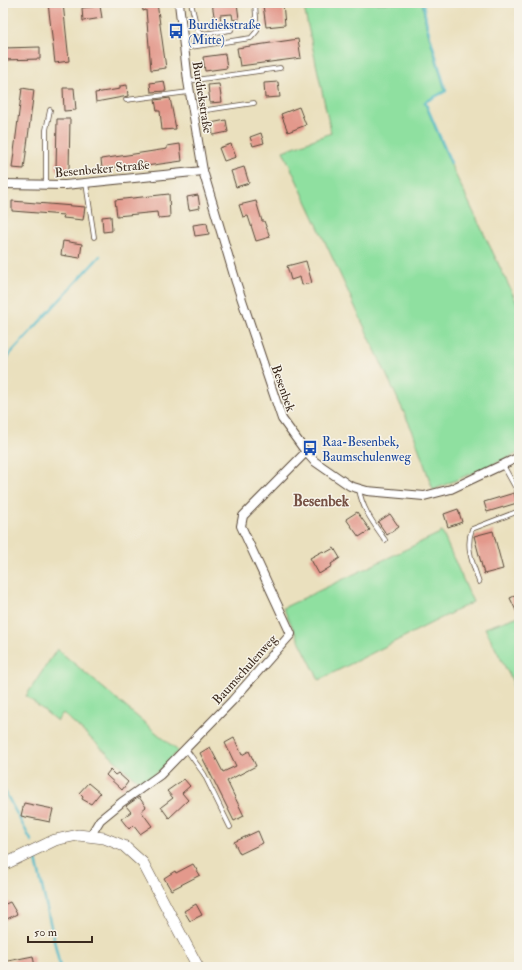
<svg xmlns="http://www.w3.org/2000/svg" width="522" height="970" viewBox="0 0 522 970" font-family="'IM FELL Double Pica',serif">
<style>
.green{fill:#8fe0a0;stroke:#65855f}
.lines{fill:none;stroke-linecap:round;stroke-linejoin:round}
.stream{stroke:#4ebaca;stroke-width:2.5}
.building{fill:#e3998c}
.lane-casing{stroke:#554536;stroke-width:5.5}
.street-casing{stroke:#554536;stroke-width:10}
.secondary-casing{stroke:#554536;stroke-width:12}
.lane{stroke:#fff;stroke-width:4}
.street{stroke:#fff;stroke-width:8}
.secondary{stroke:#fff;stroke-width:11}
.labels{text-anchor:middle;stroke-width:3;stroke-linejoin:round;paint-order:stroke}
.transit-label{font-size:13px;fill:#164399;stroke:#f7f3e8;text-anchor:start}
.street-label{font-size:13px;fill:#3b2a1e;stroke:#f7f3e8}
.quarter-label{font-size:15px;font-weight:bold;fill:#765144;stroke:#f7f3e8}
</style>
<rect width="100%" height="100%" fill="#f7f3e8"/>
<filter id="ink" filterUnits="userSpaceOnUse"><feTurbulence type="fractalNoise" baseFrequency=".025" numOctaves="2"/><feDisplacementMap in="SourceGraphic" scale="8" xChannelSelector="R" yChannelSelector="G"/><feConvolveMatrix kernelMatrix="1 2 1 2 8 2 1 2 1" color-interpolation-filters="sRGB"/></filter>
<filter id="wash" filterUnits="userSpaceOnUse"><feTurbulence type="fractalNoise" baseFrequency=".012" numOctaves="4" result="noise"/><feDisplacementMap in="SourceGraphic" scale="16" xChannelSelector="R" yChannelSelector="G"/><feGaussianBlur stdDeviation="0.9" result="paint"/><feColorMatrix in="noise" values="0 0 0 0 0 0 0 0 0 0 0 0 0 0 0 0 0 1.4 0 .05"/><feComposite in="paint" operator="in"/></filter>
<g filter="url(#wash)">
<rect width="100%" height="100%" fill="#eae0be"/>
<g class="green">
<polygon points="303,3 422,3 426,26 445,91 424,102 450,163 519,307 519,453 433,490 413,432 283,151 331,133"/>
<polygon points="442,532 473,602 319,680 283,608"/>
<polygon points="519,616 519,694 485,628"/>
<polygon points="57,649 178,751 159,771 141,784 63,713 57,721 26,696"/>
</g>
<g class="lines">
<g class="stream">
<polyline points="423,3 427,26 446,91 425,102 451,163"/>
<polyline points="3,366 10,354 100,256"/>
<polyline points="513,684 519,698"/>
<polyline points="3,788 32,842"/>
<polyline points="35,855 60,967"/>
</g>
</g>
<g id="blocks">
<g class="building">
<polygon points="48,3 63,3 69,61 55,63"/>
<polygon points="142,3 157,3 166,68 151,70 146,10 143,11"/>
<polygon points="212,3 237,3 239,19 233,20 232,14 220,15 221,22 215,22"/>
<polygon points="283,3 285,25 266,27 263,5"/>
<polygon points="100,6 102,18 83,21 82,8"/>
<polygon points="298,39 301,58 240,66 237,48"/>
<polygon points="40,47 40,59 3,60 3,48"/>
<polygon points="225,54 227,68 205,71 203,57"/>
<polygon points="164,81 166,91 151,92 150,83"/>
<polygon points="278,82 280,97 265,98 264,83"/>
<polygon points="219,84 222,102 210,103 208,85"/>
<polygon points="127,85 128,96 96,102 95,93 120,89 120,86"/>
<polygon points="22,88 34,90 24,169 12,168"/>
<polygon points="63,88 74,88 76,110 64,111"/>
<polygon points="170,98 176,129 162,130 160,111 157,111 155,100"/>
<polygon points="299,107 306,125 288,132 281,114"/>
<polygon points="57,119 70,119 69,170 56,170"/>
<polygon points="226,120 228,132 213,135 211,123"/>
<polygon points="261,133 264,143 253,146 250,137"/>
<polygon points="180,144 182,161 146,166 146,163 102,169 101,159 167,149 167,146"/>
<polygon points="231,144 236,157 224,161 219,148"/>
<polygon points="244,167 249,183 236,187 231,171"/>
<polygon points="169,194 170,217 158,218 157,212 117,216 115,200"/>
<polygon points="198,195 200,208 189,210 187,197"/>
<polygon points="12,201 85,207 83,220 63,218 64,215 12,211"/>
<polygon points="256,201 262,221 264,221 270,237 256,241 248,216 243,217 239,205"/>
<polygon points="111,216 112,231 103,232 102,217"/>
<polygon points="207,223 209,234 195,236 193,225"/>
<polygon points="63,241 82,244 80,258 61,255"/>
<polygon points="306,261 312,283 302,285 300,277 291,280 287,266"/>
<polygon points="514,493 517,503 487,512 484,502"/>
<polygon points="458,509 462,522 448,527 444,514"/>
<polygon points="357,512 370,530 359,537 346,519"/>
<polygon points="390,514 399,527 387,535 378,522"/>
<polygon points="493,531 503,569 484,574 474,536"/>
<polygon points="334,548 340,558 331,564 332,566 319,574 310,558 323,551 325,553"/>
<polygon points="519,594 519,617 510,598"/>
<polygon points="234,738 242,755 249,751 256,766 227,781 244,816 234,821 200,753 210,747 223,772 236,766 225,743"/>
<polygon points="110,770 115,775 118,773 128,782 122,790 106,775"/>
<polygon points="184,779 190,786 182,793 188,800 169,818 161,807 173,798 167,791"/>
<polygon points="88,783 100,793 91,804 82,799 83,797 79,793"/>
<polygon points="139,797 146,807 141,811 152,826 140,834 133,825 129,829 121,819 131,812 126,806"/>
<polygon points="24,803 53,809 50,822 21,816"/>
<polygon points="258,831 263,843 240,854 234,842"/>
<polygon points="193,864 200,875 171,890 164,878 175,871 176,873"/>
<polygon points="10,902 17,914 3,921 3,905"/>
<polygon points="196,904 202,915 190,921 184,911"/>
<polygon points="33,956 35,967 3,967 3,962"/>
</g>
</g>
</g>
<g filter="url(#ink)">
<use href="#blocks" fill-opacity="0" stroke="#554536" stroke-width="1"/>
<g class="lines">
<defs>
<g id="lane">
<polyline points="191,3 198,32 202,34 231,30"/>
<polyline points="184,48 251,38 257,31 255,3"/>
<polyline points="188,81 280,68"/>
<polyline points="126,100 189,92"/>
<polyline points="193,112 254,103"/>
<polyline points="86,183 94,237"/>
<polyline points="46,184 46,130 50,110"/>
<polyline points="503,465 519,494"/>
<path d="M359,489C362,509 374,524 385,540"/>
<path d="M479,582C473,564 465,547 472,529L519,511"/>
<polyline points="186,749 204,774 230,827"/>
</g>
<g id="street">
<polyline points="179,3 188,81 203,171 236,282 282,419 306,452 314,461 350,486 367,491 424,496 451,489 519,457"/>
<polyline points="3,184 65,185 203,171"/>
<polyline points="91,835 100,820 122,802 160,775 232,701 291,634 241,526 243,516 306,452"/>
</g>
<polyline id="secondary" points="3,865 55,840 78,835 104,838 124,846 143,863 198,967"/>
</defs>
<use href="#lane" class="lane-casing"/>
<use href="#street" class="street-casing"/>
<use href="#secondary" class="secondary-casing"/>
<use href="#lane" class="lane"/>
<use href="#street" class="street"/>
<use href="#secondary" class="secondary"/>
</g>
</g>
<defs>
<symbol id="bus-bare" viewBox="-9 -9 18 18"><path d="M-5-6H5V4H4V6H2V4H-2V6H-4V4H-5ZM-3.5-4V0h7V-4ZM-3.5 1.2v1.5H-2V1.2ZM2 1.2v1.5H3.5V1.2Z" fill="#1a4fb4" stroke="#f7f3e8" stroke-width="2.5" paint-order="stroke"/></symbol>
</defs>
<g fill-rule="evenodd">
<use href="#bus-bare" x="165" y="20" width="22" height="22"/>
<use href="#bus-bare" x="299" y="437" width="22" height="22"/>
</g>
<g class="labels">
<g class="transit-label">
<text x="188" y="29">Burdiekstraße<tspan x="188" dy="15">(Mitte)</tspan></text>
<text x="322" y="446">Raa-Besenbek,<tspan x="322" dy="15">Baumschulenweg</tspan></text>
</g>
<g class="street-label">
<text transform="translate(203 97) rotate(81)" y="5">Burdiekstraße</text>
<text transform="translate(102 168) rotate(-5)" y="5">Besenbeker Straße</text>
<text transform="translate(284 388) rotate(71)" y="5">Besenbek</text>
<text transform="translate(244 669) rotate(-48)" y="5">Baumschulenweg</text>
</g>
<g class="quarter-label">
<text x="321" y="506">Besenbek</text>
</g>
</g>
<rect width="522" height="970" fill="none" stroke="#f7f3e8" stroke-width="16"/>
<path d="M28 936v6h64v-6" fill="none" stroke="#3b2a1e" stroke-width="2"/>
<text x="34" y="936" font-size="12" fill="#3b2a1e" stroke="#f7f3e8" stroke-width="3" paint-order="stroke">50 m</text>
</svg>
